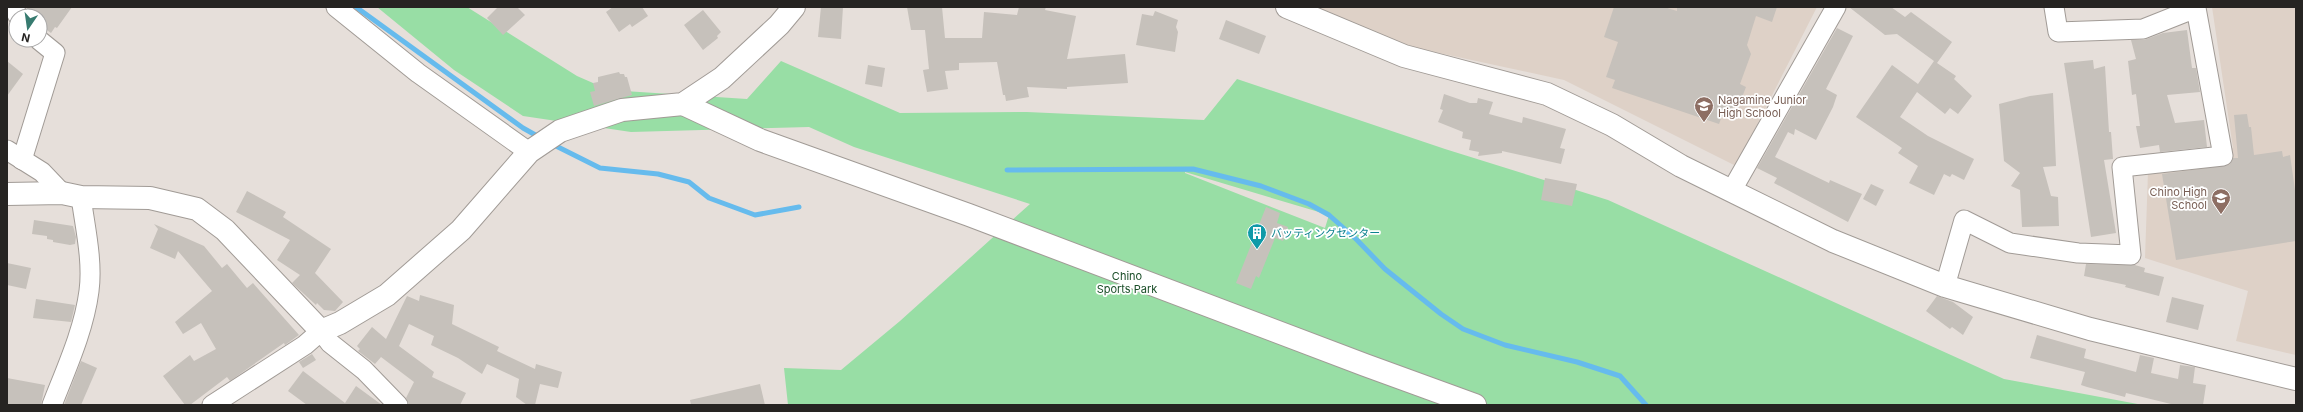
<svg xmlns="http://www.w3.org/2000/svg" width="2303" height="412" viewBox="0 0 2303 412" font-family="Inter,'Noto Sans JP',sans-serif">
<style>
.built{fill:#ded1c7}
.green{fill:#98dea5;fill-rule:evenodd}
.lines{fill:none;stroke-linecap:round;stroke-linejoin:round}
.stream{stroke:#66bbed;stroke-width:5}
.building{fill:#c6c1bb}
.minor-casing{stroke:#a19b96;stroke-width:21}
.tertiary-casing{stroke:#a19b96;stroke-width:24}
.minor{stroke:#fff;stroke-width:19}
.tertiary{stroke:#fff;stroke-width:22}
.labels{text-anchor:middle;stroke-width:3.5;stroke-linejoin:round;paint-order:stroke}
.education-label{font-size:11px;fill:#785e54;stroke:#fff;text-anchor:start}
.culture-label{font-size:11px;fill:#0d838f;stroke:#fff;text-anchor:start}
.park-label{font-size:11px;fill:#1a4e28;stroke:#fff}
</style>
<rect width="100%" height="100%" fill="#e6dfda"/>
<g class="built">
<polygon points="1308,7 1817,7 1736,166 1564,80 1416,48"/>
<polygon points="2212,7 2296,7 2296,355 2236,341 2248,291 2145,258 2148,172 2233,148"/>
</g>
<path class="green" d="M377,7H467L577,76L609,90L747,99L781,61L900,113L1027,112L1204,120L1237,79L1445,149L1608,200L2004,379L2143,405H788L784,368L841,370L900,321L1030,204L854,147L809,127L631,132L523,116L454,70ZM1185,172L1329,215L1325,228L1185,173Z"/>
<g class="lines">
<g class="stream">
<polyline points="356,7 523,128 539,137"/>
<polyline points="552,144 600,168 658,174 689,182 709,198 755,215 799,207"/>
<polyline points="1007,170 1193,169 1261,186 1309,204 1329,215 1357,240 1385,269 1441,314 1463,329 1505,345 1577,362 1620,376 1646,405"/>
</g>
</g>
<g class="building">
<polygon points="26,7 72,7 57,28 55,27 51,33 40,25 40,16 33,16"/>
<polygon points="498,7 517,7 525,15 503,35 487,18"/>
<polygon points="613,7 642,7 648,16 632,27 630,24 619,32 606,12"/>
<polygon points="821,7 843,7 841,39 818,37"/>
<polygon points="907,7 942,7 945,38 982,38 984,12 1017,15 1019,7 1046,7 1045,10 1076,16 1067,59 1125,54 1128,83 1067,87 1067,89 1027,87 1029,97 1006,101 1005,95 1003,95 997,62 959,63 959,70 945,71 948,89 927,92 923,70 929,69 925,30 911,30"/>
<polygon points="1614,7 1664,7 1677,11 1677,7 1777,7 1772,22 1756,16 1747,45 1751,54 1740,84 1746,87 1741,100 1736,98 1731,112 1722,116 1719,124 1612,88 1615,80 1606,77 1618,42 1604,37"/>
<polygon points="1849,7 1891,7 1905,17 1911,12 1952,42 1937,63 1956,76 1954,79 1972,96 1958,114 1950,108 1945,114 1917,92 1900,117 1928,136 1974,159 1964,180 1952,174 1950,177 1944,174 1934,195 1909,183 1918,166 1898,153 1902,148 1856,117 1892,65 1918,84 1934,61 1897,34 1885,35"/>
<polygon points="703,10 721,32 717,36 718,38 703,50 684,25"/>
<polygon points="1155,11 1178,20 1176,27 1178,32 1175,52 1136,45 1142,14 1153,16"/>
<polygon points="1226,20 1266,36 1259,54 1219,39"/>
<polygon points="1837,28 1853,36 1826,89 1837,95 1833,107 1816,140 1795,129 1794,135 1788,132 1775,157 1829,183 1830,180 1862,194 1848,222 1774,183 1777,178 1757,168"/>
<polygon points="2187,30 2192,68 2196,68 2200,92 2167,95 2175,123 2204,120 2207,147 2160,152 2159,145 2140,148 2136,126 2140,126 2136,94 2132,95 2128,61 2136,59 2131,40 2144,40 2163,33"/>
<polygon points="2093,60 2094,69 2105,66 2109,132 2111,132 2113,159 2104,160 2116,233 2091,237 2064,63"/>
<polygon points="7,61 23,74 7,96"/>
<polygon points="868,65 885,68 882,87 865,84"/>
<polygon points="619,72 620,74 624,74 625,77 627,77 632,95 594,106 590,92 595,91 593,83 598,82 598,77"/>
<polygon points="2053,93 2056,166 2043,167 2051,196 2058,197 2059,226 2022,227 2020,190 2011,186 2020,173 2004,161 1999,104 2030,96"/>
<polygon points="1444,94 1470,103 1477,103 1478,98 1493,102 1489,114 1522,123 1523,117 1566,129 1560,148 1565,149 1561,164 1502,151 1502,153 1478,156 1479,152 1469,150 1471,140 1462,138 1463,132 1438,122 1443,110 1440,109"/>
<polygon points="2247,114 2249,127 2251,127 2254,155 2282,151 2283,157 2290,155 2296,197 2296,241 2176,260 2162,174 2229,165 2233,158 2238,158 2234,115"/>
<polygon points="1545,178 1577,184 1572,206 1541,200"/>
<polygon points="1871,184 1884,190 1876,206 1863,199"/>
<polygon points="247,191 286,212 283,217 331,249 315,273 343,302 335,311 324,310 317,303 316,305 292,283 300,275 277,260 290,240 236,212"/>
<polygon points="1266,207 1280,213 1277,223 1288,227 1283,241 1275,238 1259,278 1256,276 1251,289 1236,283"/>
<polygon points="34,220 73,226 76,237 75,244 70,245 53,242 53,240 47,239 47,236 32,234"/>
<polygon points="154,224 204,246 222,268 227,264 247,288 253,283 299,335 285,345 284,343 230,381 227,377 190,405 185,405 163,376 190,355 194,361 216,349 201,323 183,334 175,322 212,291 178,251 175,259 150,248 158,229"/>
<polygon points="7,263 31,268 26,289 7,285"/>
<polygon points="2086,264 2135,265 2145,268 2144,272 2164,277 2159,296 2125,287 2126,285 2084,276"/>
<polygon points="420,295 454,305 452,324 499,347 497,351 535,369 536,364 562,372 558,388 540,384 535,405 527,405 516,397 519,379 487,364 482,374 458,358 431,345 434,336 409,324 399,346 434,372 432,377 466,393 460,405 409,405 406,398 414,382 381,357 375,364 358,351 360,349 357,346 372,327 386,339 407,296 419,301"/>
<polygon points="1937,296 1953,302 1973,317 1963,335 1952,327 1950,329 1926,311"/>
<polygon points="2172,297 2204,305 2198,330 2166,322"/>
<polygon points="36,299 75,305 71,322 33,318"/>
<polygon points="2037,335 2086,349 2084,358 2136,372 2140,355 2154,358 2151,373 2178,379 2180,365 2195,367 2193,383 2206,385 2203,405 2175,405 2126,393 2125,397 2087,387 2081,385 2085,372 2030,358"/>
<polygon points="312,354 316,360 303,368 299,362"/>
<polygon points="81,361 97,368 81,405 64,405"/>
<polygon points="303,371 345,403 356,386 382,405 307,405 288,391"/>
<polygon points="7,378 45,385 41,405 7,405"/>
<polygon points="760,384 765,405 691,405 690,400"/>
</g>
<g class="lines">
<defs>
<g id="minor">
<polyline points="13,7 18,16"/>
<polyline points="336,7 418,73 529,152"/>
<polyline points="7,150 42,172 62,193"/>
<polyline points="22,160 55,53 39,40"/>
<polyline points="1732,190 1836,7"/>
<polyline points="1945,286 1964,220 2010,243 2078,253 2131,255 2122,167 2223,156 2196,8 2143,29 2058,32 2054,7"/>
<path d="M52,405C66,369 84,330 89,291C93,261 85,227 81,197"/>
<polyline points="212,405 305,345 321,331 330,343 364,370 398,405"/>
</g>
<g id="tertiary">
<polyline points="1287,7 1404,56 1547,94 1612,125 1681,166 1833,241 1945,286 2090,329 2296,379"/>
<polyline points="683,104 760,140 969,215 1365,365 1475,405"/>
<polyline points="7,194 62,193 81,197 150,198 197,209 225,230 321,331 340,323 387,295 461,230 529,152 560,131 622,110 683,104 722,78 779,25 794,7"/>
</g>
</defs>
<use href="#minor" class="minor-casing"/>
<use href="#tertiary" class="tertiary-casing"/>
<use href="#minor" class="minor"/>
<use href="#tertiary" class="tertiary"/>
</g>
<defs>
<symbol id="school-pin" viewBox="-11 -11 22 30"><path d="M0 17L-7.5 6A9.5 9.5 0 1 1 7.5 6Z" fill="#8d6e63" stroke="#fff"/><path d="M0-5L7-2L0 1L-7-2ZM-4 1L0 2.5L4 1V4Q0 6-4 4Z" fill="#fff"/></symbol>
<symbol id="building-pin" viewBox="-11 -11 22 30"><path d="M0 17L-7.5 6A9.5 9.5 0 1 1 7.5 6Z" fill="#0f9aa8" stroke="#fff"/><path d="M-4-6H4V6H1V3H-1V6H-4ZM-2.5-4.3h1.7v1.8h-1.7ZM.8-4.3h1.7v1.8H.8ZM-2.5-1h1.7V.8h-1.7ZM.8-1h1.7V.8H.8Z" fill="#fff"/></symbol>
</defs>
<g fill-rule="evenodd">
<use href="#school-pin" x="1693" y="95" width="22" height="30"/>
<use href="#school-pin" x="2210" y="187" width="22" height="30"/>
<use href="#building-pin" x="1246" y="222" width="22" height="30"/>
</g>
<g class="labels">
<g class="education-label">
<text x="1718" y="104">Nagamine Junior<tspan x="1718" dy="13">High School</tspan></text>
<text x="2207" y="196" text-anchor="end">Chino High<tspan x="2207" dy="13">School</tspan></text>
</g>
<g class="culture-label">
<text x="1271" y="237">バッティングセンター</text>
</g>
<g class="park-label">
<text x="1127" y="280">Chino<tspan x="1127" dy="13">Sports Park</tspan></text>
</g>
</g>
<rect width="2303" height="412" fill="none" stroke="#262422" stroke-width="16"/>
<g transform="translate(28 28) rotate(193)"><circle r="19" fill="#ffffff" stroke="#a8a7a7"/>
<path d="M0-3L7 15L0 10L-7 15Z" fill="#377b70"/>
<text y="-6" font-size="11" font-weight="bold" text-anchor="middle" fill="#262422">N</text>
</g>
</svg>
